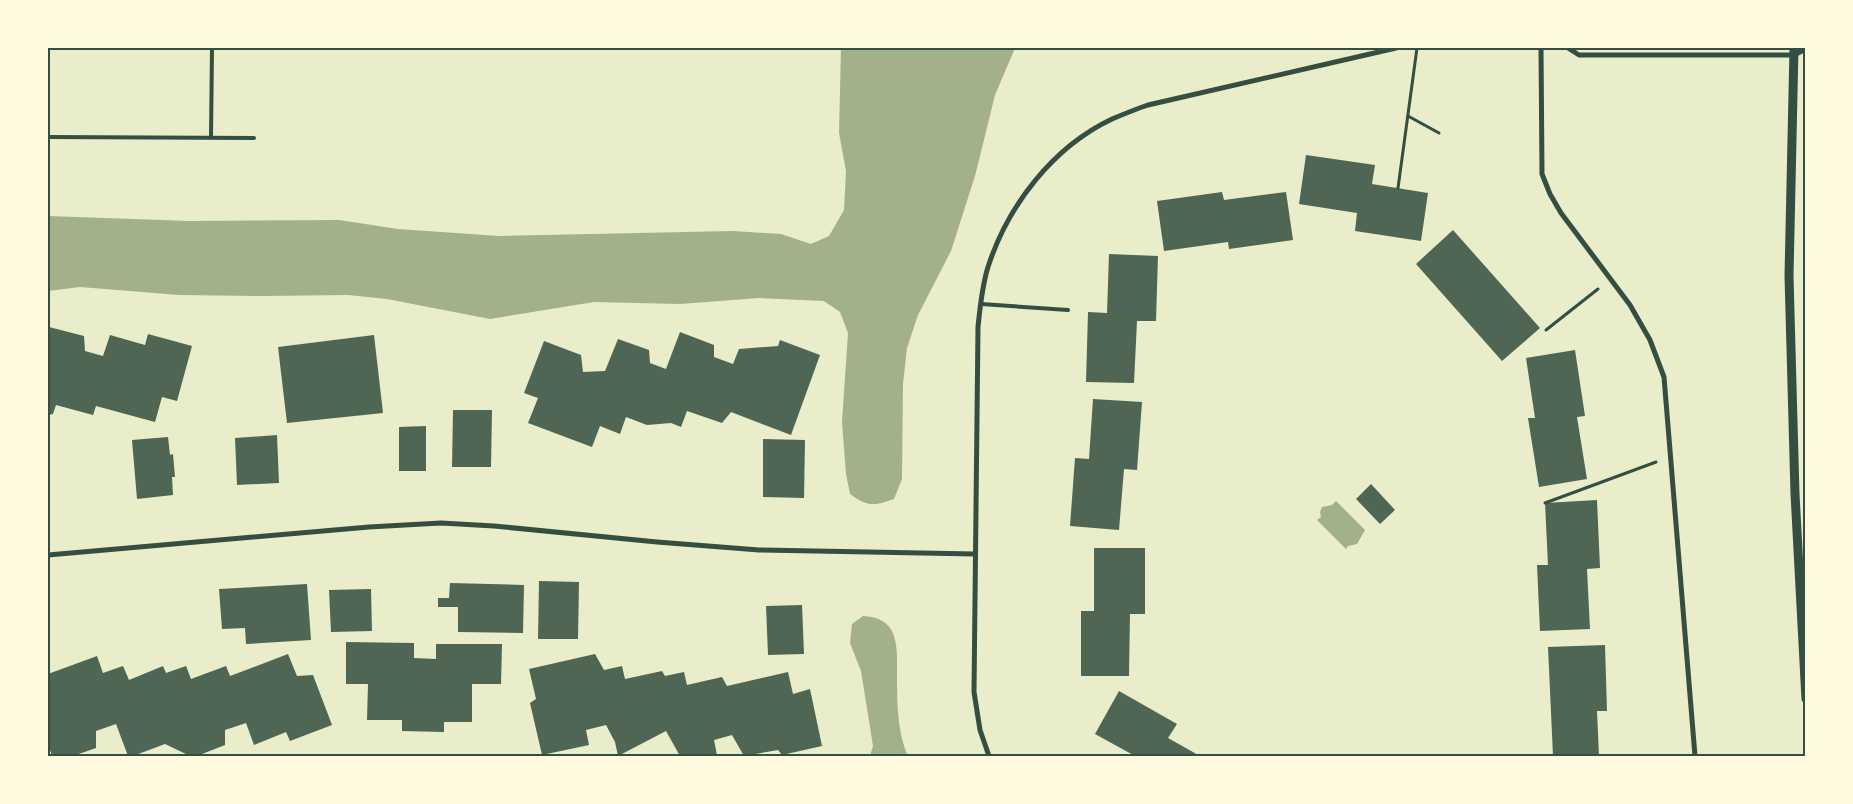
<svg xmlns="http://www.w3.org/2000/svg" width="1853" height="804" viewBox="0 0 1853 804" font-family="'Noto Serif',serif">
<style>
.water{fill:#a3b18a}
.building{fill:#4f6655}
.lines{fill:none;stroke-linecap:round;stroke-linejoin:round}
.path{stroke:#344e41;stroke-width:3}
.service{stroke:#344e41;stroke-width:4}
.minor{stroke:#344e41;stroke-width:5}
.tertiary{stroke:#344e41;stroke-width:9}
.neatline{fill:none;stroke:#344e41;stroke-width:2}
</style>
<rect width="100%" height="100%" fill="#e9edc9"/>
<g class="water">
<path d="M841,48H1015L995,95L975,176L951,251L918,315L907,348L903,384L902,479L894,499C875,506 867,507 850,494L846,474L842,422L848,333L840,312L824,301L759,298L680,304L594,302L490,319L387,299L348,295L264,296L179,295L80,287L48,291V216L189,221L339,220L398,229L499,236L733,231L781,234L811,244L829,236L844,210L846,171L839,133Z"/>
<polygon points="1336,501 1365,530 1357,544 1348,546 1346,549 1317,520 1321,517 1320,512 1322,507 1332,505"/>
<path d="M863,616C875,617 885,619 892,631C898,644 897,660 897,673C897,700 897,732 908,756H870L873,746L861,671L850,643L852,624Z"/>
</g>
<g class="building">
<polygon points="1306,155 1375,165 1372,184 1428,193 1421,241 1355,231 1357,213 1299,204"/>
<polygon points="1222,192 1224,200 1286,192 1293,240 1229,249 1228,242 1164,251 1157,201"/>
<polygon points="1453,230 1540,328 1502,361 1416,264"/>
<polygon points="1109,254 1158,256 1156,321 1137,321 1134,383 1086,382 1088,312 1107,313"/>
<polygon points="49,327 84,336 85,351 103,356 110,335 145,345 148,334 192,346 177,401 162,397 155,422 96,406 93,415 56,405 53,414 48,415"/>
<polygon points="680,332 714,345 714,357 733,364 739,349 778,346 780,340 820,355 791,435 731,412 722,423 687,411 681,427 671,423 647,425 626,417 620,434 600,426 592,447 528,423 538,398 524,393 544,341 581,355 583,372 605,371 618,339 649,350 650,363 666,369"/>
<polygon points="374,335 383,413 287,423 278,347"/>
<polygon points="1575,350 1585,416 1577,417 1587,479 1539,487 1528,418 1535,418 1526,358"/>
<polygon points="1093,399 1142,402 1137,470 1124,469 1119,530 1070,526 1075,458 1089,459"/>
<polygon points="453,410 492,410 491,467 452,467"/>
<polygon points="426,426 426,471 399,471 399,427"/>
<polygon points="277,435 279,483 237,485 235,438"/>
<polygon points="168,437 170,455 173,454 175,477 172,477 173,495 137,499 132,440"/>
<polygon points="763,439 805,440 804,498 763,497"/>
<polygon points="1371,484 1395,510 1380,524 1356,499"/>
<polygon points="1597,500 1600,568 1587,569 1590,629 1540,631 1537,565 1548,565 1545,503"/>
<polygon points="1094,548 1145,548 1145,614 1130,614 1129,676 1081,676 1081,611 1094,611"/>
<polygon points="539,581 579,582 578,639 538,639"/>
<polygon points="450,583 524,585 523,633 458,632 458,607 438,607 438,598 449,598"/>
<polygon points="307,584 311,640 246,644 245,628 222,629 219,589"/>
<polygon points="371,589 372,631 331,632 329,590"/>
<polygon points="802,605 804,654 768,655 766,606"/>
<polygon points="346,642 414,643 414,658 436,659 436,644 502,644 501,684 472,684 472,722 444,722 444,732 402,731 402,720 367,720 368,684 346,684"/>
<polygon points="1605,645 1607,711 1597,711 1599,756 1553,756 1548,647"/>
<polygon points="288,654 297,676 313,675 332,725 290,741 286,732 254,745 246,723 225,730 225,745 197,756 190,756 165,744 133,756 128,756 116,724 96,731 96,748 73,756 52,756 48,744 48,674 97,656 103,673 123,666 129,680 163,666 166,673 186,666 191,679 226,666 230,676"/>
<polygon points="595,654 604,670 622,666 625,679 662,671 665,676 684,672 687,685 722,677 727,686 788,672 793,694 810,689 822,746 782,755 778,750 744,756 732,735 714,740 717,755 710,756 680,756 666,731 618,756 615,742 606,725 586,730 589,745 542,755 530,703 536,699 529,669"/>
<polygon points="1119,691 1177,724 1168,738 1200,756 1135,756 1095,734"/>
</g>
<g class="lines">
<g class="path">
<polyline points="1408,116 1439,133"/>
<polyline points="1398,188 1417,48"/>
<polyline points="1546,330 1598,289"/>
<polyline points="1545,503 1656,462"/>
</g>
<g class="service">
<polyline points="48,137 254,138"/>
<polyline points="211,137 212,48"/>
<polyline points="981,304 1068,310"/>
</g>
<g class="minor">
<polyline points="1541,48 1542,174 1550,194 1561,213 1630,305 1650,340 1664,377 1695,756"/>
<polyline points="1568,48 1579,55 1794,55 1806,49"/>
<polyline points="48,555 369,527 441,523 494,526 657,542 759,550 975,554"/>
<path d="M989,756L980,730L974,692L978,327C980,307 982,286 988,267C1008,205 1053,147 1112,119C1124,114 1136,109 1148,105L1396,48"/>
</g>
<polyline class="tertiary" points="1794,48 1789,276 1795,494 1806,699"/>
</g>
<rect width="1853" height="804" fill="none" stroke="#fefae0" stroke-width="98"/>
<rect x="49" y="49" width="1755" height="706" class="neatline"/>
</svg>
